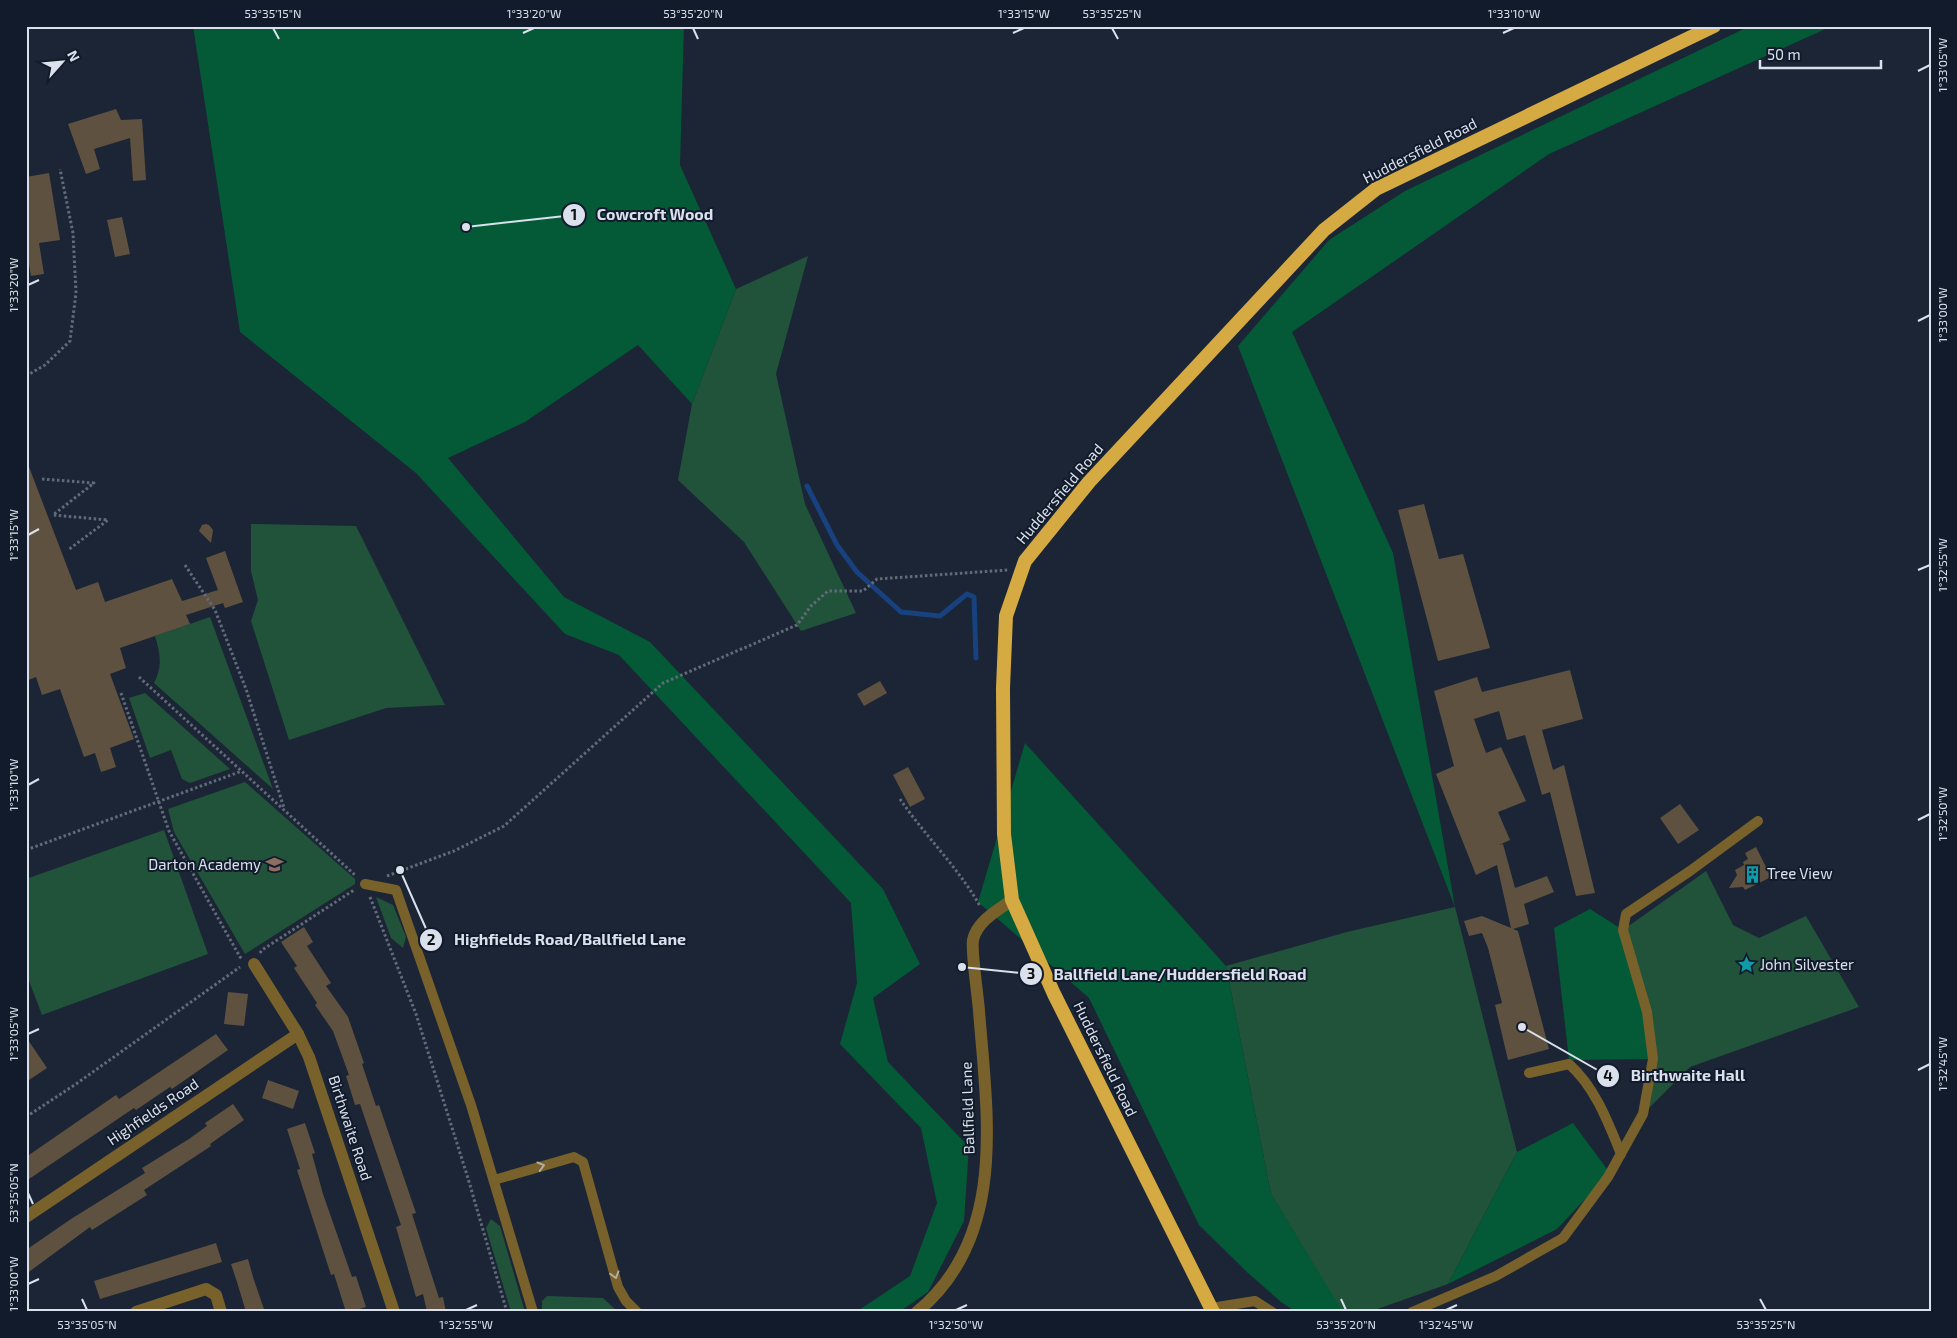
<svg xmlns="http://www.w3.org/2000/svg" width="1957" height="1338" viewBox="0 0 1957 1338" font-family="'Exo 2',sans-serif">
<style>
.green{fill:#21533a}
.forest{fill:#045937}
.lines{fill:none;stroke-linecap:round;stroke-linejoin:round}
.stream{stroke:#17417f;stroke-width:5}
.building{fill:#5f513f}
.path{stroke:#626b79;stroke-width:3;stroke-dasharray:2.5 2.5;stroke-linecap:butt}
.service{stroke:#78612a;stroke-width:10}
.minor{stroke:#78612a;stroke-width:12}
.tertiary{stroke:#78612a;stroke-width:12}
.trunk{stroke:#d5aa42;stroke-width:14}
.oneway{stroke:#b3ae9e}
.ticks{fill:none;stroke:#dae1ec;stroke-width:2}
.labels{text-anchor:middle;stroke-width:4;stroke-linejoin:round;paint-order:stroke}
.street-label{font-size:15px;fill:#dae1ec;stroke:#121b2b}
.poi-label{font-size:15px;fill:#dae1ec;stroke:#121b2b;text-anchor:start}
.leader{fill:none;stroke:#dae1ec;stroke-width:2}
.callout-dot{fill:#dae1ec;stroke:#121b2b;stroke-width:2}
.mark-label{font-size:15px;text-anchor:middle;font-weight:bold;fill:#111}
.callout-label{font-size:16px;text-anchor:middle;font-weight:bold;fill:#dae1ec;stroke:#121b2b;stroke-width:4;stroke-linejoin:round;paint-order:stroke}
.neatline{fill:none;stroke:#dae1ec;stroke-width:2}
.ticks-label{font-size:12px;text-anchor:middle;fill:#dae1ec}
</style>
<rect width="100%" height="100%" fill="#1b2535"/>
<g class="green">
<polygon points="808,256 776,374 805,504 856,613 801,631 744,542 678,480 692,404 736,289"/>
<polygon points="251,524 356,526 445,705 386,708 289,740 251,621 258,600 251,571"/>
<path d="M210,617L273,789L154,683C163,666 160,653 155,636Z"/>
<polygon points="145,693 230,769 190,783 182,779 171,750 150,758 129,698"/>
<polygon points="245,782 355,879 355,884 245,954 174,832 168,809"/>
<polygon points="164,830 208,954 42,1015 26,973 26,879"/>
<polygon points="1706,871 1733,925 1759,938 1806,916 1859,1007 1690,1067 1643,1114 1653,1059 1623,930"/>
<polygon points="376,897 393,905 406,937 403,948 391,938"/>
<polygon points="1455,907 1517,1152 1448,1284 1369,1312 1338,1312 1339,1307 1271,1194 1226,966 1347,932"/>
<polygon points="491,1219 500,1226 525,1312 511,1312 486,1228"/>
<polygon points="547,1296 603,1298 618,1312 542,1312 542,1301"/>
</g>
<g class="forest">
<polygon points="193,26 684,26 680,165 736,289 692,404 638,345 525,422 448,458 564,597 650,642 883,889 920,964 873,998 888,1062 969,1147 964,1221 928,1292 899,1312 856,1312 910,1276 937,1203 921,1128 840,1044 857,983 851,903 619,655 565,634 416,473 240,332"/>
<polygon points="1750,26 1832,26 1549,154 1292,332 1393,553 1455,907 1238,346 1329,240 1405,191"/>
<polygon points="1025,743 1226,966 1271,1194 1340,1307 1338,1312 1296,1312 1281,1302 1248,1273 1199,1225 1089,998 978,902"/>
<polygon points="1590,909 1623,930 1653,1059 1569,1060 1554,928"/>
<polygon points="1573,1123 1610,1173 1557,1229 1448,1284 1517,1152"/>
</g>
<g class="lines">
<polyline class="stream" points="807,486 837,545 857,572 901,612 940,616 967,594 974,597 976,658"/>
</g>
<g class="building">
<polygon points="116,109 121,120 142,119 146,180 133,181 130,138 94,149 100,169 86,174 68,124"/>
<polygon points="49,173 60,240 39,243 44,274 31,276 26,248 26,177"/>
<polygon points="122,217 130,254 115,257 107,220"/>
<polygon points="26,459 76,590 98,582 105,602 172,579 182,601 218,590 206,558 225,551 243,602 225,608 223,603 186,615 190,624 120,648 126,668 110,674 134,739 110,748 116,767 101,772 95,753 84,757 60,689 42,695 36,677 26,681"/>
<polygon points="1424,504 1439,559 1463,554 1490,648 1438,661 1398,510"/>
<polygon points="206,524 209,525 213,530 211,543 199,531 202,525"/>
<polygon points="1570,670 1583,719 1542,730 1553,770 1564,765 1595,893 1576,896 1550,792 1542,795 1525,735 1507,740 1499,711 1474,719 1486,753 1501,747 1526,801 1498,812 1510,840 1499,845 1503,844 1515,888 1547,876 1554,892 1524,904 1529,924 1513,929 1518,931 1549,1049 1508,1060 1495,1005 1502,1003 1488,948 1482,933 1469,936 1464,921 1482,916 1511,928 1497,865 1476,875 1436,774 1454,766 1434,691 1477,677 1482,692"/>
<polygon points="880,681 887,693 864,706 857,694"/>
<polygon points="908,767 925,799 910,807 893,775"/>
<polygon points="1680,804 1699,830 1678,844 1660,818"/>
<polygon points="1756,847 1771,877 1745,890 1743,887 1729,888 1737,875 1735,870 1744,865 1743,862 1748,859 1745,853"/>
<polygon points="304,927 313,942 307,946 331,983 326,986 348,1017 364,1063 362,1064 376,1106 379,1105 416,1213 412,1214 439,1298 443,1297 446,1312 427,1312 423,1294 416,1297 396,1227 401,1225 360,1104 355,1105 346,1076 349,1075 333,1031 315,1005 317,1003 294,968 297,966 281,942"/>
<polygon points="228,992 248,994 244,1026 224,1024"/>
<polygon points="216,1034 228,1050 172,1089 170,1087 136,1110 134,1108 26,1181 26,1157 116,1095 119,1099"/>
<polygon points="26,1037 47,1068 26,1082"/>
<polygon points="268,1080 299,1091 293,1109 262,1098"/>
<polygon points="233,1104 244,1120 210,1144 211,1146 199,1154 144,1190 147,1195 92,1230 90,1227 26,1274 26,1250 71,1219 145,1173 142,1168 189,1139 207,1126 205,1123"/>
<polygon points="305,1123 315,1153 312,1154 323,1194 352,1277 356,1276 366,1307 350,1312 346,1312 334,1274 331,1275 297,1170 300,1169 287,1129"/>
<polygon points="216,1243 222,1262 100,1299 94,1281"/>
<polygon points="248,1259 253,1277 265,1312 246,1312 237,1282 231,1264"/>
</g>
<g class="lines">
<g class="path">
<polyline points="26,376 45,365 70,341 76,293 73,233 60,169"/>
<polyline points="42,479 94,483 53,515 108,520 68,550"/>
<polyline points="185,565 215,610 246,689 284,808"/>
<polyline points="139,677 356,876"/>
<polyline points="121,693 169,831 240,957 243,959"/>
<path d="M900,799C925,836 958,867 980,906"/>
<polyline points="26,850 242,771"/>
<polyline points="387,876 454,851 504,826 663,683 797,625 811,606 828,591 863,591 877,579 1008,570"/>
<polyline points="370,897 416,1014 467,1175 507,1312"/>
<polyline points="260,953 262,950 354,890"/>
<polyline points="26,1117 76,1084 240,967"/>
</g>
<g class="service">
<polyline points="365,884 396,890 471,1105 533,1312"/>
<path d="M1529,1073L1569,1064C1595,1087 1608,1122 1621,1154"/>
<polyline points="494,1180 574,1157 583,1162 618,1287 626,1301 637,1312"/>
<polyline points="1211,1308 1255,1301 1272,1312"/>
<polyline points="1412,1312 1496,1276 1563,1238 1608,1177 1643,1114 1653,1059 1647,1012 1623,930 1626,914 1690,871 1758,821"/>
</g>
<g class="minor">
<polyline points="254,964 298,1034 309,1057 394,1312"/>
<polyline points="26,1217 298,1034"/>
<polyline points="136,1312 206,1289 216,1295 221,1312"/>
</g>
<path class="tertiary" d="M917,1312C1008,1237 987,1115 979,1011C978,996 971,951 973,940C977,921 998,910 1012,900"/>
<polyline class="trunk" points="1213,1312 1054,994 1012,900 1004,834 1003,688 1006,616 1025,561 1089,482 1324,230 1376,189 1714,26"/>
</g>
<defs><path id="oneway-chevron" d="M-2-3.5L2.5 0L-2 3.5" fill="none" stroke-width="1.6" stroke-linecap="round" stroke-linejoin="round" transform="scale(1.25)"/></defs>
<g class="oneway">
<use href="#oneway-chevron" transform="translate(541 1166) rotate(-16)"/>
<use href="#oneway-chevron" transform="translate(615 1275) rotate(74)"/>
</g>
<path class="ticks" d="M273,28L279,39M693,28L698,39M1112,28L1118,39M523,33L534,28M1013,33L1024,28M1503,33L1514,28M1918,71L1930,65M28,285L39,280M1918,321L1930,315M28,535L39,529M1918,570L1930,565M28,785L39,779M1918,820L1930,814M28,1034L39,1029M1918,1070L1930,1064M28,1193L33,1204M28,1284L39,1279M82,1299L87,1310M1341,1299L1346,1310M1760,1299L1766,1310M466,1310L477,1305M956,1310L967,1305M1446,1310L1457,1305"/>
<defs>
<symbol id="school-bare" viewBox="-9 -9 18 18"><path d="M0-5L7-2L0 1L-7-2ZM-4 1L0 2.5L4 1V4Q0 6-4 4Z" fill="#8d6e63" stroke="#121b2b" stroke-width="2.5" paint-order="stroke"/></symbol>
<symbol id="building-bare" viewBox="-9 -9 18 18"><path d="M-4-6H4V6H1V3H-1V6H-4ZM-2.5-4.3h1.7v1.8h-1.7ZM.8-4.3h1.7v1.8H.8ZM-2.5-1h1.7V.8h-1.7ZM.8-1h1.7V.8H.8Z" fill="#0f9aa8" stroke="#121b2b" stroke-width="2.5" paint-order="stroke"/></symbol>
<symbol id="sight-bare" viewBox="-9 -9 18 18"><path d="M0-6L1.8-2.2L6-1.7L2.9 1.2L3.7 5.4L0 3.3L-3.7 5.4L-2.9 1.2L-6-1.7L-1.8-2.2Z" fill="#0f9aa8" stroke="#121b2b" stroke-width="2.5" paint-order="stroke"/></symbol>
</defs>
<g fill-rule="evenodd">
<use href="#school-bare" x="262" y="852" width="25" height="25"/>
<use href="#building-bare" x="1740" y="862" width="25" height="25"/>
<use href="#sight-bare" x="1734" y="952" width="25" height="25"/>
</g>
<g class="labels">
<g class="street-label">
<text transform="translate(1420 151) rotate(-27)" y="5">Huddersfield Road</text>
<text transform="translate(1060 494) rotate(-50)" y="5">Huddersfield Road</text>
<text transform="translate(1105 1059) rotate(64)" y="5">Huddersfield Road</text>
<text transform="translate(968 1108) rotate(-92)" y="5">Ballfield Lane</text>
<text transform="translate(153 1112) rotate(-34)" y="5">Highfields Road</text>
<text transform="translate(350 1128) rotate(72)" y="5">Birthwaite Road</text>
</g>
<g class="poi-label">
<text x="261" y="870" text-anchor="end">Darton Academy</text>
<text x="1767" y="879">Tree View</text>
<text x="1760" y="970">John Silvester</text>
</g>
</g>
<path class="leader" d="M466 227L574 215M400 870L431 940M962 967L1031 974M1522 1027L1608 1076"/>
<g class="callout-dot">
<circle cx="466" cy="227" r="5"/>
<circle cx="400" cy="870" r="5"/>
<circle cx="962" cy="967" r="5"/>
<circle cx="1522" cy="1027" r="5"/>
<circle cx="574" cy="215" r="12"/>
<circle cx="431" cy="940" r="12"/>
<circle cx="1031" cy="974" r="12"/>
<circle cx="1608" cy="1076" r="12"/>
</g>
<g class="mark-label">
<text x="574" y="220">1</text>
<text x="431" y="945">2</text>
<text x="1031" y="979">3</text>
<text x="1608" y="1081">4</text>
</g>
<g class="callout-label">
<text x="655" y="220">Cowcroft Wood</text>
<text x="570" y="945">Highfields Road/Ballfield Lane</text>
<text x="1180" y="980">Ballfield Lane/Huddersfield Road</text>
<text x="1688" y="1081">Birthwaite Hall</text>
</g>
<rect width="1957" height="1338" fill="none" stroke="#121b2b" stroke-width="55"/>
<g transform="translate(62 62) rotate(63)" stroke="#121b2b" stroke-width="4" paint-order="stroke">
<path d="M0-4L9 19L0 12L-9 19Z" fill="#dae1ec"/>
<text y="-8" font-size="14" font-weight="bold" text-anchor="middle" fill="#dae1ec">N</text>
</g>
<path d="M1760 60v8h121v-8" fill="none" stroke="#dae1ec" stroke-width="2.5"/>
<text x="1767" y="60" font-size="15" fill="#dae1ec" stroke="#121b2b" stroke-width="4" paint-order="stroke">50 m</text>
<rect x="28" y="28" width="1902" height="1282" class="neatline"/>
<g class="ticks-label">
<text x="273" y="18">53°35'15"N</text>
<text x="534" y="18">1°33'20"W</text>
<text x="693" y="18">53°35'20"N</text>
<text x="1024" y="18">1°33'15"W</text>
<text x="1112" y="18">53°35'25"N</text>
<text x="1514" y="18">1°33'10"W</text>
<text transform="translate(1943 65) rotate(-90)" y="4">1°33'05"W</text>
<text transform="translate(14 285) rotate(-90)" y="4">1°33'20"W</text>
<text transform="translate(1943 315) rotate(-90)" y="4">1°33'00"W</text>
<text transform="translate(14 535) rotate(-90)" y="4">1°33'15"W</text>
<text transform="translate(1943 565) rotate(-90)" y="4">1°32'55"W</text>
<text transform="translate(14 785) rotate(-90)" y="4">1°33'10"W</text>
<text transform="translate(1943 814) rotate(-90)" y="4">1°32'50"W</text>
<text transform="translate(14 1034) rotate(-90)" y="4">1°33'05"W</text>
<text transform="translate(1943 1064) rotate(-90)" y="4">1°32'45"W</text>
<text transform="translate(14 1193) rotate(-90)" y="4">53°35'05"N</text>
<text transform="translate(14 1284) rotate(-90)" y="4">1°33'00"W</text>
<text x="87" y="1329">53°35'05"N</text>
<text x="466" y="1329">1°32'55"W</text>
<text x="956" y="1329">1°32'50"W</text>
<text x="1346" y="1329">53°35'20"N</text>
<text x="1446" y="1329">1°32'45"W</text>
<text x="1766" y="1329">53°35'25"N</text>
</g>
</svg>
